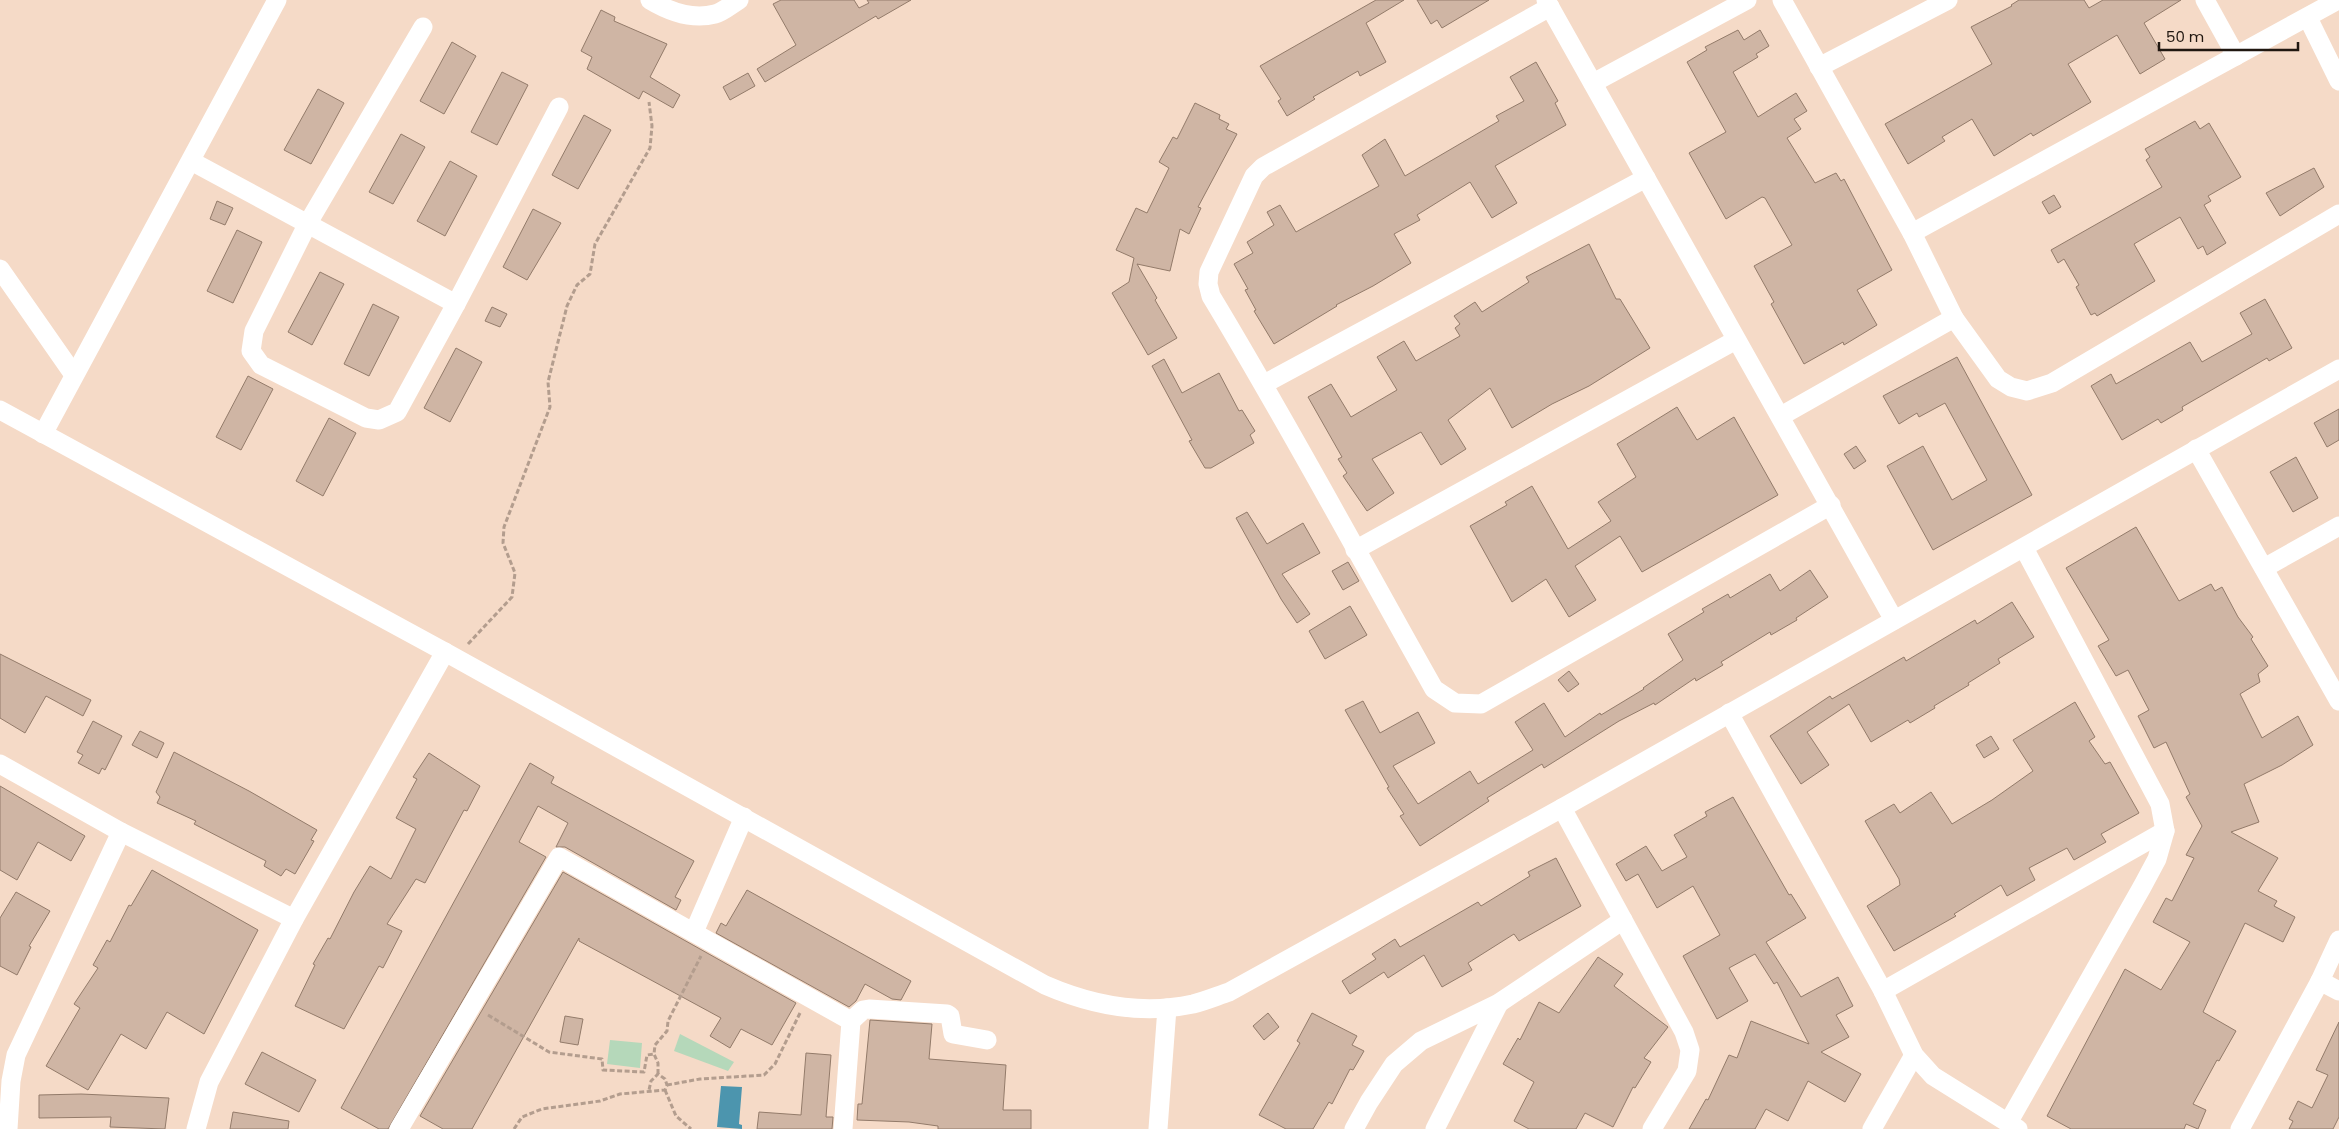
<svg xmlns="http://www.w3.org/2000/svg" width="2339" height="1129" viewBox="0 0 2339 1129" font-family="Poppins,sans-serif">
<style>
.green{fill:#b5d8ba}
.water{fill:#4c95ae}
.building{fill:#cfb5a4;stroke:#937b6a}
.lines{fill:none;stroke-linecap:round;stroke-linejoin:round}
.path{stroke:#b39d8e;stroke-width:3;stroke-dasharray:5 2.5;stroke-linecap:butt}
.minor{stroke:#fff;stroke-width:19}
</style>
<rect width="100%" height="100%" fill="#f5dac7"/>
<g class="green">
<polygon points="680,1034 734,1062 728,1071 674,1051"/>
<polygon points="610,1040 642,1043 640,1068 607,1064"/>
</g>
<polygon class="water" points="721,1086 742,1087 739,1124 742,1125 742,1129 717,1127"/>
<g class="building">
<polygon points="781,0 854,0 859,8 869,3 867,0 911,0 878,19 876,16 765,82 757,69 796,45 773,4"/>
<polygon points="1376,0 1404,0 1366,23 1386,62 1360,76 1358,71 1313,97 1315,99 1287,116 1278,101 1281,99 1260,66"/>
<polygon points="1417,0 1489,0 1442,28 1437,20 1431,24"/>
<polygon points="2019,0 2084,0 2089,8 2103,0 2181,0 2144,23 2165,59 2140,74 2117,35 2068,64 2091,102 2033,136 2031,133 1994,156 1972,119 1942,137 1945,141 1908,164 1885,124 1992,64 1971,27 2012,6 2011,5"/>
<polygon points="601,10 615,17 614,21 667,44 650,77 680,95 673,108 643,91 639,99 587,69 592,57 581,51"/>
<polygon points="1738,30 1744,40 1760,30 1769,46 1756,54 1758,57 1733,72 1758,117 1796,93 1807,111 1794,119 1801,129 1787,138 1815,183 1836,173 1841,181 1844,179 1892,270 1857,290 1877,325 1844,345 1843,342 1804,364 1771,304 1774,302 1754,266 1792,245 1765,198 1762,197 1726,219 1689,153 1726,132 1687,62 1707,50 1705,47"/>
<polygon points="452,42 476,56 444,114 420,101"/>
<polygon points="1536,62 1558,101 1555,103 1566,125 1495,166 1517,203 1492,218 1470,182 1417,215 1420,220 1394,234 1411,263 1373,286 1336,305 1337,306 1274,344 1254,311 1256,310 1245,290 1248,289 1234,264 1253,253 1247,242 1274,225 1267,212 1280,205 1296,232 1379,186 1362,155 1385,139 1405,176 1499,121 1496,116 1524,101 1510,77"/>
<polygon points="502,72 528,85 497,145 471,132"/>
<polygon points="748,73 755,86 730,100 723,87"/>
<polygon points="318,89 344,103 311,164 284,150"/>
<polygon points="1195,103 1220,115 1219,119 1229,124 1226,129 1237,134 1198,207 1201,208 1189,234 1180,229 1170,271 1137,264 1157,298 1155,300 1177,338 1148,355 1112,293 1129,282 1134,258 1116,250 1136,208 1147,213 1169,168 1159,162 1173,137 1177,139"/>
<polygon points="584,115 611,130 578,189 552,175"/>
<polygon points="2195,121 2200,129 2209,123 2241,177 2208,196 2211,201 2204,205 2226,243 2207,255 2203,246 2198,249 2180,217 2134,244 2155,281 2097,316 2095,313 2091,315 2076,287 2079,285 2064,259 2058,263 2051,250 2162,187 2146,160 2150,157 2145,149"/>
<polygon points="401,134 425,147 393,204 369,192"/>
<polygon points="450,161 477,176 445,236 417,221"/>
<polygon points="2314,168 2324,187 2280,216 2266,193"/>
<polygon points="2054,195 2061,207 2049,214 2042,202"/>
<polygon points="217,201 233,208 225,225 210,219"/>
<polygon points="533,209 561,223 527,280 503,267"/>
<polygon points="237,230 262,242 233,303 207,291"/>
<polygon points="1589,244 1616,299 1620,299 1650,348 1589,386 1552,404 1512,428 1490,388 1448,420 1466,449 1441,465 1421,432 1372,459 1394,493 1367,511 1343,476 1347,473 1338,459 1342,457 1308,397 1331,384 1351,417 1397,390 1377,357 1404,341 1416,361 1460,336 1455,328 1460,324 1454,316 1475,302 1482,312 1529,282 1526,277"/>
<polygon points="320,272 344,284 312,345 288,332"/>
<polygon points="2265,299 2292,348 2269,361 2267,358 2182,407 2183,410 2161,423 2158,419 2122,440 2091,386 2111,374 2116,384 2190,342 2202,362 2252,334 2240,313"/>
<polygon points="373,304 399,317 369,376 344,364"/>
<polygon points="492,307 507,314 500,327 485,321"/>
<polygon points="456,348 482,362 450,422 424,408"/>
<polygon points="1957,357 2032,495 1933,550 1887,466 1923,446 1952,500 1987,480 1945,403 1919,417 1917,413 1899,424 1883,396"/>
<polygon points="1164,359 1182,393 1219,373 1239,411 1242,410 1255,431 1250,435 1254,443 1211,468 1205,468 1189,441 1192,440 1152,366"/>
<polygon points="248,376 273,389 241,450 216,437"/>
<polygon points="1677,407 1697,440 1734,417 1778,495 1642,572 1620,536 1575,566 1596,600 1569,617 1546,579 1512,602 1470,526 1507,505 1505,502 1532,486 1568,549 1611,521 1598,502 1636,477 1617,444"/>
<polygon points="2339,409 2339,440 2327,447 2314,423"/>
<polygon points="329,418 356,433 323,496 296,481"/>
<polygon points="1856,446 1866,461 1854,469 1844,454"/>
<polygon points="2296,457 2318,498 2293,512 2270,472"/>
<polygon points="1247,512 1267,544 1303,523 1320,553 1282,574 1310,614 1297,623 1281,599 1236,518"/>
<polygon points="2136,527 2179,601 2211,584 2215,591 2222,587 2238,617 2253,637 2251,639 2268,666 2258,674 2260,682 2240,694 2262,738 2298,716 2313,745 2282,765 2244,784 2259,822 2231,832 2278,858 2258,891 2277,901 2274,906 2295,917 2283,942 2245,923 2223,969 2203,1012 2236,1031 2219,1061 2217,1060 2193,1104 2206,1110 2198,1129 2186,1124 2184,1129 2071,1129 2047,1116 2125,969 2161,990 2190,942 2153,922 2166,898 2172,901 2194,858 2186,855 2202,826 2186,797 2190,794 2166,742 2154,748 2138,716 2149,710 2128,670 2116,676 2098,646 2109,640 2066,568"/>
<polygon points="1348,562 1359,581 1343,590 1332,571"/>
<polygon points="1810,570 1828,597 1796,618 1797,620 1771,635 1770,632 1721,662 1723,665 1696,681 1695,678 1655,705 1654,703 1619,721 1544,768 1542,764 1487,798 1489,801 1420,846 1400,816 1404,814 1387,788 1389,787 1345,710 1363,701 1380,733 1418,712 1435,743 1393,766 1418,804 1470,771 1478,784 1533,750 1515,722 1544,703 1565,737 1600,713 1601,715 1644,689 1643,688 1683,660 1668,634 1704,612 1702,609 1728,594 1730,598 1770,574 1780,591"/>
<polygon points="2012,602 2034,637 1998,659 2000,663 1968,683 1969,685 1934,706 1935,708 1910,723 1908,720 1871,742 1849,704 1807,732 1829,765 1801,784 1770,736 1830,696 1832,699 1904,657 1906,661 1975,620 1977,624"/>
<polygon points="1350,606 1367,635 1325,659 1309,631"/>
<polygon points="0,654 91,700 83,716 46,696 25,733 0,718"/>
<polygon points="1569,671 1579,684 1568,692 1558,680"/>
<polygon points="2075,702 2095,737 2089,741 2105,764 2110,762 2139,813 2101,834 2106,842 2074,860 2067,848 2029,868 2035,880 2007,896 2001,885 1954,914 1956,916 1894,951 1867,906 1900,885 1899,879 1865,821 1894,804 1900,813 1931,792 1952,824 1992,800 2033,771 2013,740"/>
<polygon points="93,721 122,736 105,770 102,768 99,774 78,763 83,755 77,752"/>
<polygon points="140,731 164,743 157,758 132,745"/>
<polygon points="1991,736 1999,749 1984,758 1976,745"/>
<polygon points="174,752 249,791 317,830 311,840 314,841 295,874 286,869 281,876 264,866 266,861 194,824 196,821 157,803 160,797 156,792"/>
<polygon points="429,753 480,786 467,811 464,810 425,883 416,879 387,924 402,931 383,968 379,966 344,1029 295,1006 315,965 313,964 328,938 330,939 354,892 370,866 391,879 416,829 396,818 417,779 413,777"/>
<polygon points="530,763 554,777 551,783 694,861 675,897 681,900 676,910 565,847 556,847 568,823 538,806 519,842 546,857 388,1129 379,1129 341,1108"/>
<polygon points="0,786 85,836 71,861 38,842 17,880 0,870"/>
<polygon points="1733,797 1789,895 1791,894 1806,918 1766,942 1801,997 1838,977 1853,1006 1836,1015 1849,1037 1821,1052 1861,1074 1845,1102 1808,1081 1788,1121 1766,1109 1755,1129 1689,1129 1706,1099 1708,1100 1729,1055 1737,1058 1751,1021 1809,1044 1777,982 1774,984 1755,954 1729,968 1748,1001 1717,1019 1683,956 1720,935 1693,886 1657,908 1638,874 1626,881 1616,864 1646,846 1662,871 1687,857 1674,835 1707,816 1705,812"/>
<polygon points="1556,858 1581,906 1519,941 1514,934 1468,963 1472,970 1442,987 1424,955 1388,978 1384,972 1350,994 1342,981 1376,959 1372,954 1395,939 1400,947 1478,902 1481,906 1530,876 1528,872"/>
<polygon points="152,870 258,930 204,1034 167,1012 146,1049 121,1034 88,1090 46,1066 80,1008 74,1004 98,968 93,965 107,940 110,942 129,905 131,906"/>
<polygon points="563,872 796,1003 772,1045 741,1029 730,1048 710,1036 721,1018 579,941 579,938 472,1129 443,1129 420,1116"/>
<polygon points="747,890 911,981 901,1000 892,999 865,984 856,1001 849,1007 716,933 721,923 726,926"/>
<polygon points="16,892 50,911 29,946 31,947 17,975 0,966 0,918"/>
<polygon points="1598,957 1623,974 1614,986 1668,1027 1644,1058 1651,1062 1635,1088 1633,1087 1613,1127 1585,1113 1576,1129 1529,1129 1514,1121 1534,1082 1503,1064 1518,1038 1520,1040 1539,1002 1559,1013"/>
<polygon points="1268,1013 1279,1027 1264,1040 1253,1026"/>
<polygon points="1312,1013 1357,1036 1352,1045 1364,1051 1353,1070 1350,1069 1332,1104 1329,1102 1313,1129 1286,1129 1259,1115 1300,1043 1297,1041"/>
<polygon points="565,1016 583,1019 578,1045 560,1042"/>
<polygon points="870,1020 932,1024 929,1059 1006,1065 1003,1110 1031,1110 1031,1129 938,1129 938,1126 909,1122 857,1120 858,1104 862,1104"/>
<polygon points="2339,1022 2339,1117 2333,1129 2289,1129 2293,1121 2289,1119 2298,1101 2312,1108 2328,1075 2316,1070"/>
<polygon points="262,1052 316,1080 299,1112 245,1084"/>
<polygon points="806,1053 831,1055 826,1117 833,1117 832,1129 757,1129 759,1112 801,1115"/>
<polygon points="81,1094 169,1098 165,1129 110,1127 111,1117 39,1118 39,1095"/>
<polygon points="233,1112 289,1121 288,1129 230,1129"/>
</g>
<g class="lines">
<g class="path">
<polyline points="468,644 512,597 515,573 503,543 504,527 550,407 548,382 567,306 577,285 590,274 595,244 650,148 652,126 649,102"/>
<polyline points="488,1015 549,1052 602,1059 603,1070 644,1072 647,1055 654,1054"/>
<polyline points="658,1074 658,1063 654,1054 655,1045 667,1031 668,1021 701,956"/>
<polyline points="667,1085 700,1079 764,1075 775,1064 801,1011"/>
<polyline points="665,1090 676,1116 691,1129"/>
<polyline points="514,1129 522,1117 542,1109 600,1101 620,1094 665,1090 667,1085 665,1079 658,1074 651,1081 649,1090"/>
</g>
<g class="minor">
<path d="M650,0C670,12 692,20 715,14C723,12 732,4 739,0"/>
<polyline points="1546,0 1894,620"/>
<polyline points="1782,0 1912,233 1954,318 1998,379 2011,387 2027,391 2052,383 2339,214"/>
<polyline points="2205,0 2236,56"/>
<path d="M1550,7L1263,167L1254,176L1209,272L1208,284L1211,296C1289,425 1360,558 1434,689L1455,703L1481,704L1831,505"/>
<polyline points="2308,18 2339,81"/>
<polyline points="423,27 308,223 254,331 251,351 261,365 366,418 379,420 397,412 456,304 559,107"/>
<polyline points="1819,67 1948,0"/>
<polyline points="1593,83 1747,0"/>
<polyline points="191,161 456,304"/>
<polyline points="1912,233 2338,0"/>
<polyline points="0,269 74,375"/>
<polyline points="1264,384 1646,178"/>
<path d="M0,410L445,652L1045,985C1091,1005 1143,1015 1193,1004C1205,1001 1217,996 1229,992L1562,808L2339,369"/>
<polyline points="1781,416 1954,318"/>
<polyline points="43,434 277,0"/>
<polyline points="2196,449 2339,701"/>
<polyline points="1355,550 1736,340"/>
<polyline points="2264,568 2339,526"/>
<polyline points="1729,713 1883,991 1914,1055 1933,1076 2018,1129"/>
<polyline points="0,764 121,832 294,919"/>
<polyline points="1562,808 1684,1032 1690,1050 1687,1071 1652,1129"/>
<polyline points="694,932 744,817"/>
<polyline points="2320,981 2339,991"/>
<polyline points="1883,991 2165,831"/>
<polyline points="851,1021 863,1010 869,1009 947,1014 950,1016 953,1034 987,1040"/>
<polyline points="2008,1123 2142,887 2157,859 2165,831 2160,804 2024,548"/>
<polyline points="8,1129 11,1081 16,1055 121,832"/>
<polyline points="196,1129 209,1082 294,919 445,652"/>
<polyline points="399,1129 559,857 851,1021 843,1129"/>
<polyline points="1158,1129 1167,1008"/>
<polyline points="1354,1129 1369,1102 1394,1064 1421,1041 1499,1003 1623,920"/>
<polyline points="1435,1129 1499,1003"/>
<polyline points="1872,1129 1914,1055"/>
<polyline points="2240,1129 2320,981 2339,940"/>
</g>
</g>
<path d="M2159 42v8h139v-8" fill="none" stroke="#201710" stroke-width="2.5"/>
<text x="2166" y="42" font-size="15" fill="#201710" stroke="#f5dac7" stroke-width="4" paint-order="stroke">50 m</text>
</svg>
